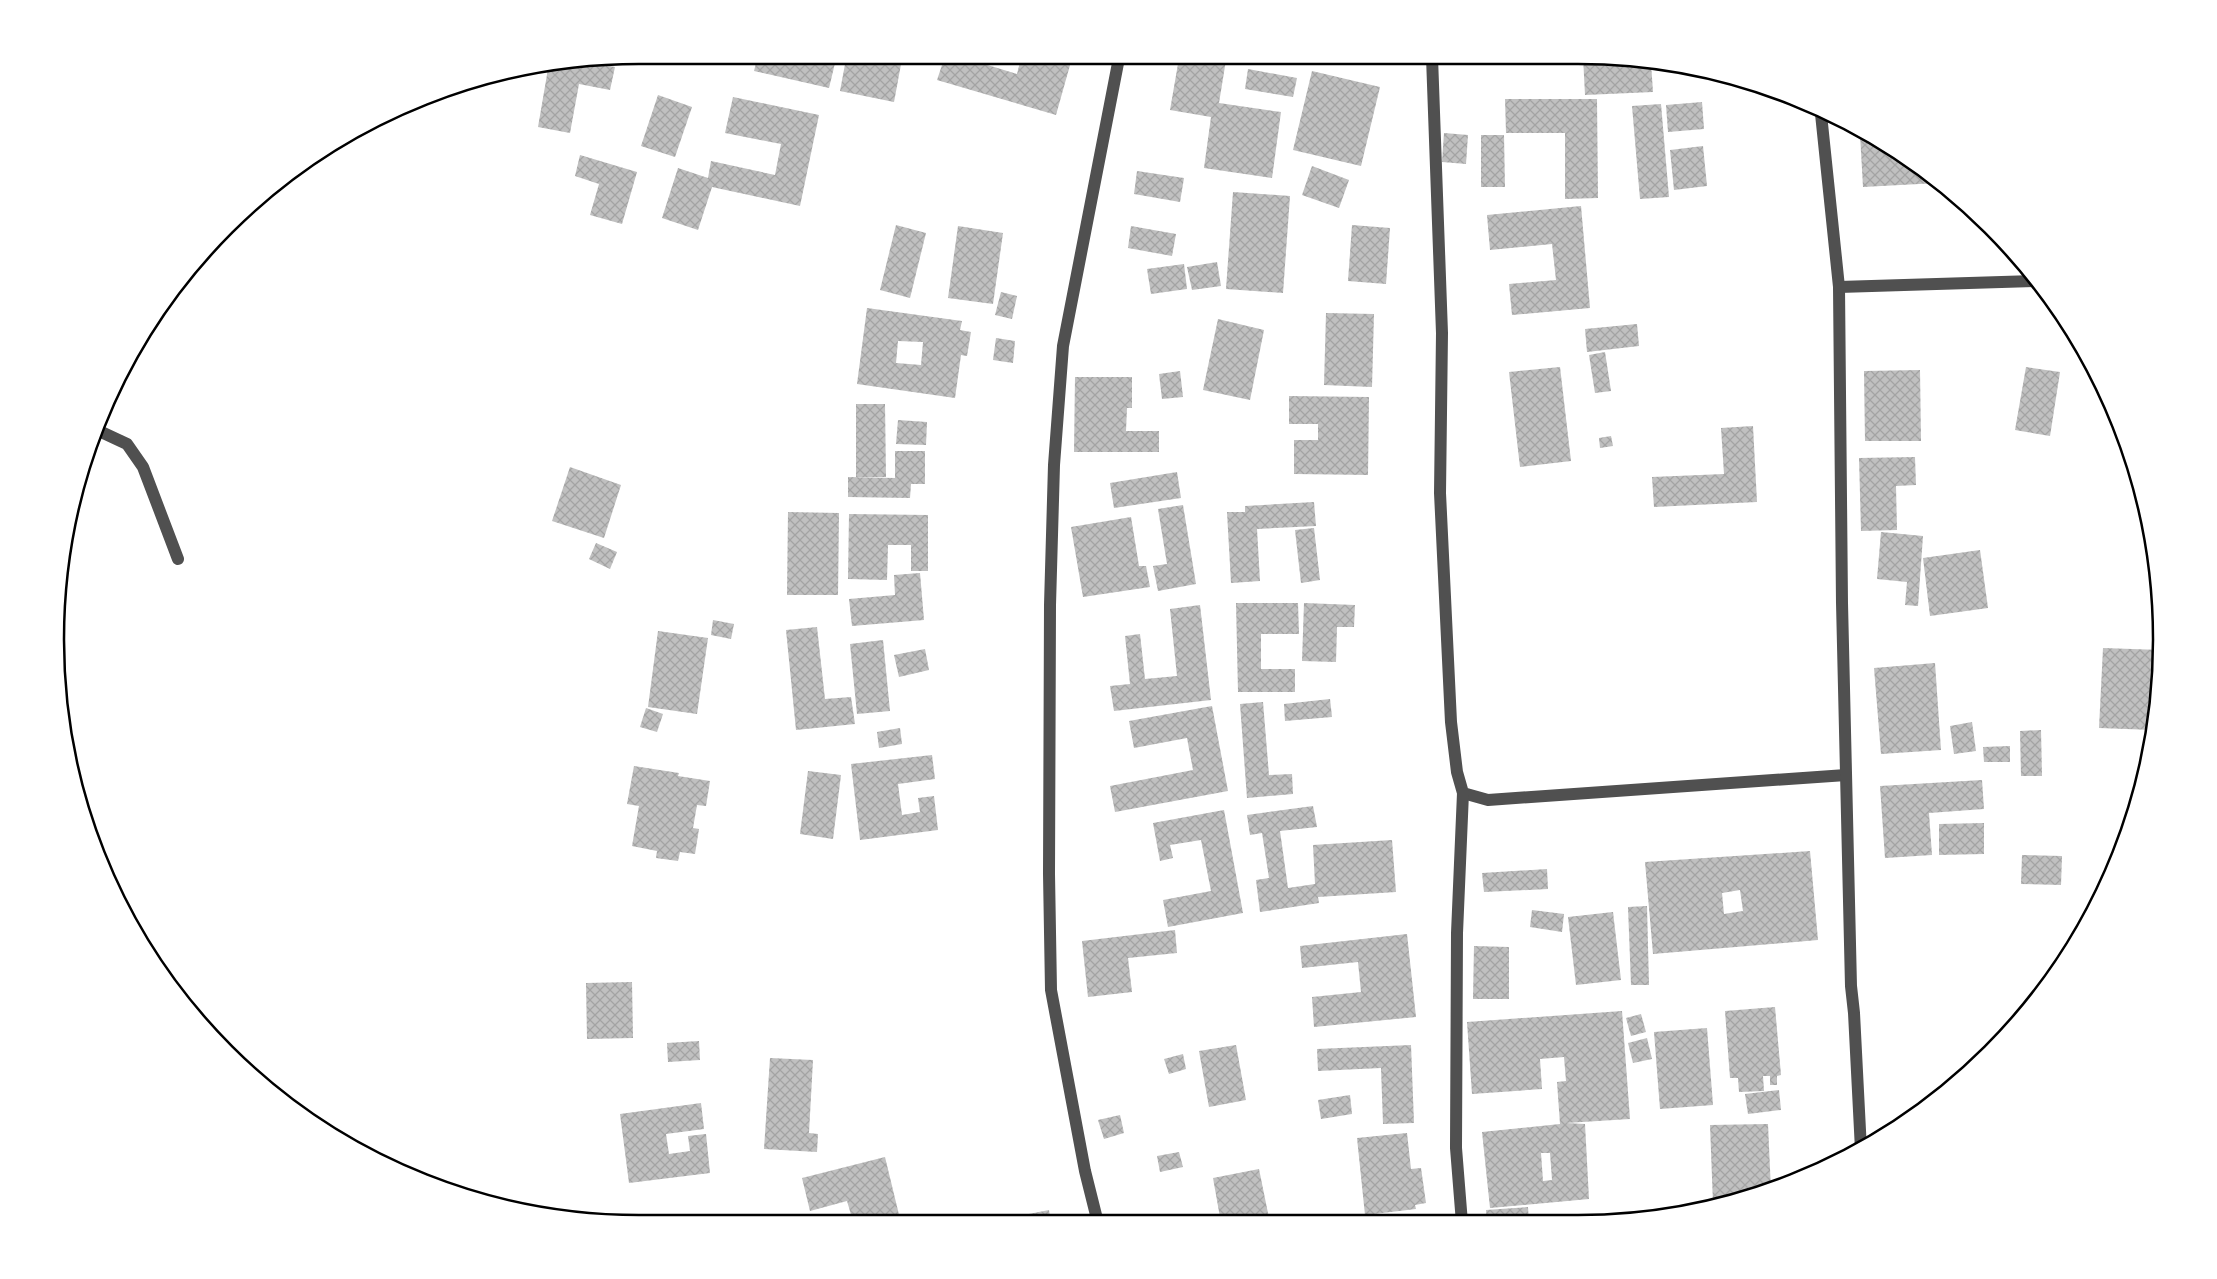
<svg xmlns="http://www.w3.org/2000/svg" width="2217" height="1279" viewBox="0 0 2217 1279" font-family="'Archivo Narrow',sans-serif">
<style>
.building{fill:url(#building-cross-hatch);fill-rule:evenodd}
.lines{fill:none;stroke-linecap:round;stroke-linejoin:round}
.minor{stroke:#505050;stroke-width:12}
.rim{fill:none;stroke:#000;stroke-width:2.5}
</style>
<defs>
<pattern id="building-cross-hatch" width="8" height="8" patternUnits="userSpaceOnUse" patternTransform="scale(1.25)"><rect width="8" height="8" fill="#c0c0c0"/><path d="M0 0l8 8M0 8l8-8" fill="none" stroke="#a3a3a3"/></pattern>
</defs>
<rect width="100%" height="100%" fill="#fff"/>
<g class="building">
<polygon points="1564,56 1578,56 1578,59 1536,62 1536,57"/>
<polygon points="1583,56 1613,56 1613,63 1651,63 1653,92 1585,95"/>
<polygon points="1021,58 1072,58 1056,115 937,80 944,59 968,59 1017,74"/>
<polygon points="1179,58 1210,58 1226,60 1219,103 1281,112 1272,178 1204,168 1211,117 1170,110"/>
<polygon points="757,59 836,59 829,88 754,71"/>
<polygon points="846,59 902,59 894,102 840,91"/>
<polygon points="563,60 580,60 615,67 610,90 579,84 570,133 538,127 549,63"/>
<polygon points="1248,69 1297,78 1293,97 1245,89"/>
<polygon points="1312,71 1380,87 1361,166 1293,150"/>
<polygon points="658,95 692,107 675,157 641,146"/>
<polygon points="733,97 819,115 800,206 712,187 698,230 662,218 678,168 708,178 711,161 775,175 781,144 725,133"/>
<polygon points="1505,99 1597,99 1598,198 1565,199 1565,133 1506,133"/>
<polygon points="1702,102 1704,129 1668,132 1666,105"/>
<polygon points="1661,104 1669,197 1640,199 1632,106"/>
<polygon points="1444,133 1468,135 1466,164 1442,162"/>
<polygon points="1860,134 1902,153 1938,183 1863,187"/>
<polygon points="1481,135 1504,135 1505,187 1481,187"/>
<polygon points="1703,146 1707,186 1674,190 1670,150"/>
<polygon points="580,155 637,172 622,224 590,215 599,184 575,176"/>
<polygon points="1312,166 1349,180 1339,208 1302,195"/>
<polygon points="1137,171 1184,178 1180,202 1134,194"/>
<polygon points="1233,192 1290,196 1283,293 1226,289"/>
<polygon points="1581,206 1590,308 1512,315 1509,284 1556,280 1552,244 1490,250 1487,215"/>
<polygon points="896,225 926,233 910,298 880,290"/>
<polygon points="1352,225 1390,228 1386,284 1348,281"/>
<polygon points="958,226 1003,233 993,304 948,298"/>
<polygon points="1131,226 1176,234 1172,256 1128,248"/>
<polygon points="1217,262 1221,286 1192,290 1187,267"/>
<polygon points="1184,264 1187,289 1151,294 1147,269"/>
<polygon points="1001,292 1017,296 1012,319 995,315"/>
<path d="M867,308L962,321L960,330L971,332L967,356L961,355L955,398L857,384ZM898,341L923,342L921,365L896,363Z"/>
<polygon points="1326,313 1374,314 1372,387 1324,385"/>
<polygon points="1218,319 1264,330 1250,400 1203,390"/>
<polygon points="1637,324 1639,346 1587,352 1585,329"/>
<polygon points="996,338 1015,341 1013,363 993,360"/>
<polygon points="1605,352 1611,391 1595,393 1589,355"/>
<polygon points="1560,367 1571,461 1520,467 1509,372"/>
<polygon points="2026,367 2060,372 2050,436 2015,430"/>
<polygon points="1920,370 1921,441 1865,441 1864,371"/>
<polygon points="1180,371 1183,397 1162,399 1159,374"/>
<polygon points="1075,377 1132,377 1132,408 1127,408 1126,431 1159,431 1159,452 1074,452"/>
<polygon points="1289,396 1369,397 1368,475 1294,474 1294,440 1318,440 1318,424 1289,424"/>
<polygon points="856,404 885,404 886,477 856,477"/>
<polygon points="898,420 927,422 926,445 896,444"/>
<polygon points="1753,426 1757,502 1654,507 1652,477 1724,474 1721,428"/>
<polygon points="1611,436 1613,446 1600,448 1599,438"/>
<polygon points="895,451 925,451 925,484 911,484 910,498 848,497 848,477 895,478"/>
<polygon points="1915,457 1916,485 1896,486 1897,530 1861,531 1859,458"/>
<polygon points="570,467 621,485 604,538 552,521"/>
<polygon points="1177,472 1181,498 1114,508 1110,483"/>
<polygon points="1314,502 1316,526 1257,529 1260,581 1231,583 1227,512 1245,512 1245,506"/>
<polygon points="1183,505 1196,584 1158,591 1153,566 1167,564 1158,509"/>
<polygon points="788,512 839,513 838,595 787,595"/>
<polygon points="849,514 928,515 928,571 911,571 911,545 888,545 887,580 848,579"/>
<polygon points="1131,517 1139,566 1146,566 1150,587 1083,597 1071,527"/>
<polygon points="1314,528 1320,580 1301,583 1295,530"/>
<polygon points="1881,532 1923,536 1918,606 1905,605 1907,582 1877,579"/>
<polygon points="596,543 617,552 610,569 589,559"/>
<polygon points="1980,550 1988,608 1930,616 1923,558"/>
<polygon points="920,573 924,620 852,626 849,599 895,595 894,575"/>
<polygon points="1236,603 1298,603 1299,634 1261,634 1261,669 1295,669 1295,692 1238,692"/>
<polygon points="1304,603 1355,605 1354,627 1337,627 1336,662 1302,661"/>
<polygon points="1200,605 1211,700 1114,711 1110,686 1130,684 1125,636 1140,634 1145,679 1177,676 1170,609"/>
<polygon points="713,620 734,624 731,639 711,635"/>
<polygon points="817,627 825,699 851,697 855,724 796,730 786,630"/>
<polygon points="658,631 708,638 697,714 648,707"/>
<polygon points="883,640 890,711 857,714 850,644"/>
<polygon points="2103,648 2161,650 2153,730 2099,728"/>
<polygon points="925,649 929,670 899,677 894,655"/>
<polygon points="1935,663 1941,750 1881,754 1874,668"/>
<polygon points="1330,699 1332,717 1285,721 1284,704"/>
<polygon points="1263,702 1269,775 1292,774 1293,794 1247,798 1240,704"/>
<polygon points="1212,706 1228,791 1115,812 1110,786 1193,770 1187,738 1134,748 1129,721"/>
<polygon points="646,708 663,714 657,732 640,727"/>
<polygon points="1972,722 1976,751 1954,754 1950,726"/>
<polygon points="900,728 902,744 879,748 877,732"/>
<polygon points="2041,730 2042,776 2021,776 2020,731"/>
<polygon points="2010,746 2010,762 1984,762 1983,747"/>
<polygon points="932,755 935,779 898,784 902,815 920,812 918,798 934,796 938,830 860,840 851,764"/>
<polygon points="634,766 679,773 678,776 710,781 706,806 697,805 693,828 699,829 695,854 680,852 678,861 656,858 657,851 632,846 639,806 627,804"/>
<polygon points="808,771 841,775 833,839 800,834"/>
<polygon points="1982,780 1984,809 1929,813 1932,855 1885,858 1880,786"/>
<polygon points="1313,806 1317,827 1280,831 1288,888 1315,884 1313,845 1392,840 1396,892 1318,897 1319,903 1260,912 1256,880 1269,878 1262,833 1250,835 1247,815"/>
<polygon points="1224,810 1243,913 1168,927 1163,900 1211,891 1201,840 1170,845 1173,858 1160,861 1153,823"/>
<polygon points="1984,823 1984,854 1939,855 1939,824"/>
<path d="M1810,851L1818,940L1653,954L1645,862ZM1740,890L1743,911L1724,914L1722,893Z"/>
<polygon points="2022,855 2062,856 2061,885 2021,884"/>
<polygon points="1547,869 1548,889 1484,892 1482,873"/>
<polygon points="1647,906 1649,985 1631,985 1628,907"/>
<polygon points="1532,910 1564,914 1562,932 1530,927"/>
<polygon points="1613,912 1621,980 1576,985 1568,917"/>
<polygon points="1175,930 1177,953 1128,958 1132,992 1088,997 1082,941"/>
<polygon points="1407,934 1416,1017 1314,1027 1312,997 1361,992 1358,962 1302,968 1300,946"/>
<polygon points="1474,946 1509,947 1509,999 1473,999"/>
<polygon points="632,982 633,1038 587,1039 586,983"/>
<polygon points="1775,1007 1781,1075 1777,1076 1777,1085 1770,1085 1770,1076 1763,1076 1764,1091 1739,1092 1738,1078 1730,1078 1725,1011"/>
<path d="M1622,1011L1630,1119L1566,1123L1585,1124L1589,1199L1490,1208L1482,1132L1560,1124L1557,1082L1566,1081L1564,1057L1540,1059L1542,1089L1472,1094L1467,1022ZM1541,1153H1550L1552,1180L1543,1181Z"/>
<polygon points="1641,1014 1646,1032 1631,1036 1626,1018"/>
<polygon points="1707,1028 1713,1105 1660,1109 1654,1032"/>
<polygon points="1647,1038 1652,1059 1633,1063 1628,1043"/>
<polygon points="699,1041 700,1060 668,1062 667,1043"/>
<polygon points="1236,1045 1246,1100 1209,1107 1199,1051"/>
<polygon points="1411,1045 1414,1123 1383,1124 1381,1068 1318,1071 1317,1049"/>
<polygon points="1183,1054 1186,1069 1169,1074 1164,1059"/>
<polygon points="770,1058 813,1060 809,1133 818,1134 817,1152 764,1149"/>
<polygon points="1779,1090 1781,1110 1748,1114 1745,1094"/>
<polygon points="1350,1095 1352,1114 1321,1119 1318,1100"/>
<polygon points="701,1103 704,1129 666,1134 669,1154 690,1151 688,1136 706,1134 710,1173 629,1183 620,1114"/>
<polygon points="1120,1115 1124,1133 1104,1139 1098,1120"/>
<polygon points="1768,1124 1771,1191 1713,1204 1710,1125"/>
<polygon points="1407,1133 1411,1169 1421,1168 1426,1203 1415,1205 1416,1209 1365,1215 1357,1138"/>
<polygon points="1179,1152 1183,1167 1160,1172 1157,1156"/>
<polygon points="885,1157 901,1223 837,1223 852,1218 847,1201 810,1211 802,1178"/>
<polygon points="1259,1169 1270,1223 1221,1223 1213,1178"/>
<polygon points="1528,1207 1529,1223 1487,1223 1486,1210"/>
<polygon points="1049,1210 1051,1223 1009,1223 1008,1218"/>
</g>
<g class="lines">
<g class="minor">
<polyline points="1432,57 1442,333 1440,493 1451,722 1457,772 1463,793 1488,800 1846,775"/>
<polyline points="1821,114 1839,287 1842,603 1851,986 1854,1013 1861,1150"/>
<polyline points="1839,287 2036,281"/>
<polyline points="97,430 127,444 143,467 178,559"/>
<polyline points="1098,1223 1085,1171 1051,990 1049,874 1050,605 1054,465 1063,346 1119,58"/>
<polyline points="1462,1223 1456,1148 1457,933 1463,793"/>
</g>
</g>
<path d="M0 0H2217V1279H0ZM639 64H1578A575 575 0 0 1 2153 639V640A575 575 0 0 1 1578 1215H639A575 575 0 0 1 64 640V639A575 575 0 0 1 639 64Z" fill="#fff" fill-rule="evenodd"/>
<path class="rim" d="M639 64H1578A575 575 0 0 1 2153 639V640A575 575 0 0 1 1578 1215H639A575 575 0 0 1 64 640V639A575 575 0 0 1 639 64Z"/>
</svg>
